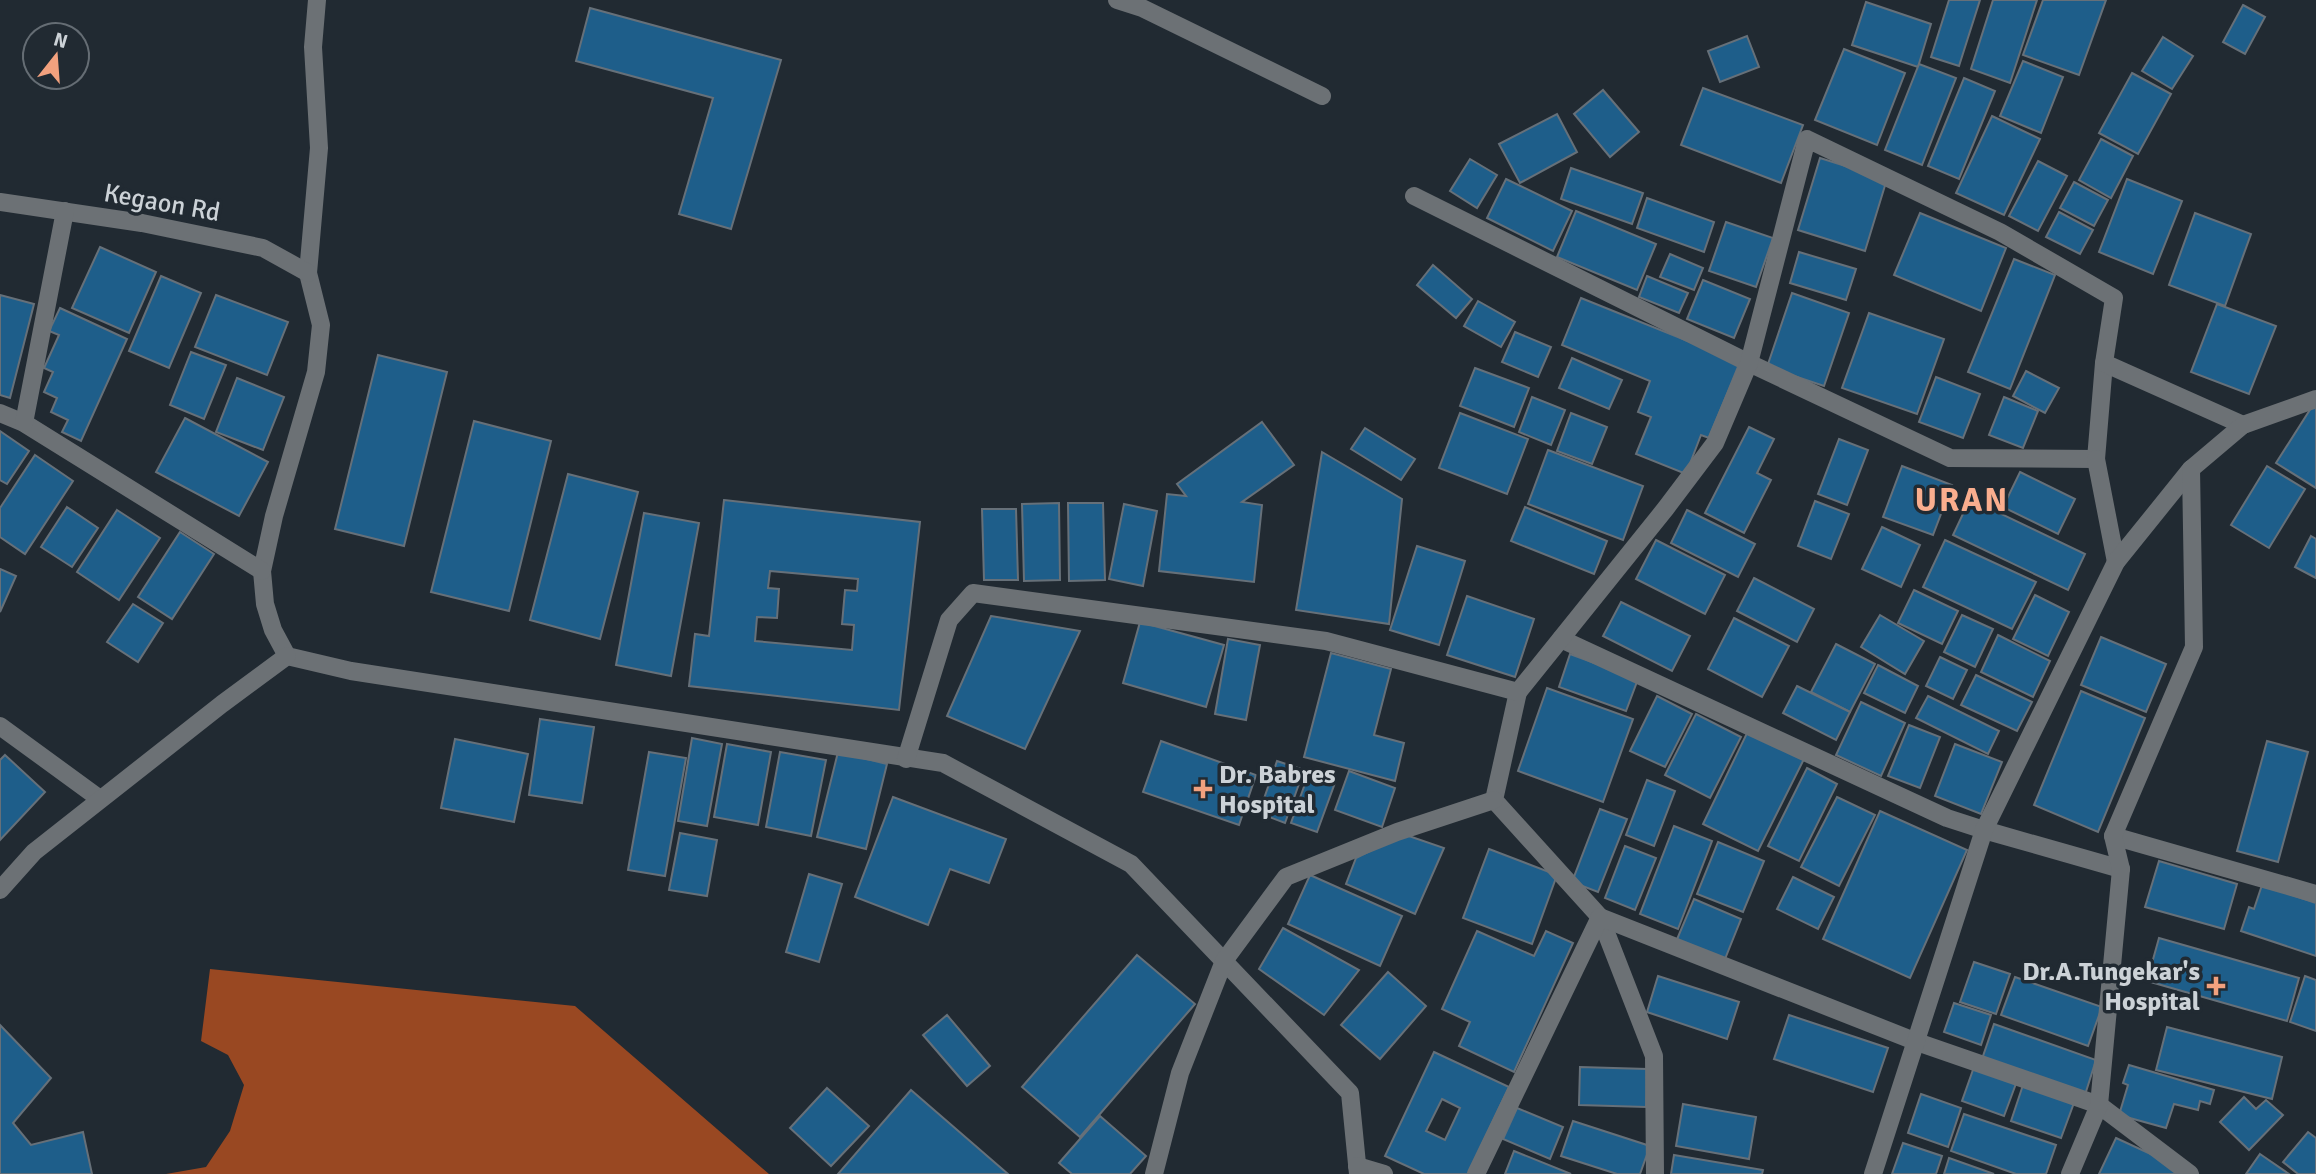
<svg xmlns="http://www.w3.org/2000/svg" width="2316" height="1174" viewBox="0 0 2316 1174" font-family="Signika,sans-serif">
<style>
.water{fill:#994822}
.building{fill:#1e5e8a;stroke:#667079;stroke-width:2;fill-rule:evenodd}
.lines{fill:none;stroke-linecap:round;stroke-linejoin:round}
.minor{stroke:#6c7175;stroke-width:18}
.poi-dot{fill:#f2a17e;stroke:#212a32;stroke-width:2.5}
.labels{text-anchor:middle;stroke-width:7;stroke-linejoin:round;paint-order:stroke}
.street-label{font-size:26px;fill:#ccd2d7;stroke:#212a32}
.poi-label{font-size:26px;font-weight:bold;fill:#ccd2d7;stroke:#212a32;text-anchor:start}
.district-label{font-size:33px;font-weight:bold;letter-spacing:2px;fill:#faae8e;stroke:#212a32}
</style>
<rect width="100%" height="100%" fill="#212a32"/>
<polygon class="water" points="210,969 575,1006 769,1174 166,1174 206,1167 230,1131 244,1085 228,1055 201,1041"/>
<g class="building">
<polygon points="1949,0 1980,0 1959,66 1931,57"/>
<polygon points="1993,0 2037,0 2010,83 1971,69"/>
<polygon points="2043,0 2106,0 2079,75 2023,55"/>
<polygon points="1866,2 1931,24 1918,67 1852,45"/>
<polygon points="2243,5 2265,17 2245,54 2223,42"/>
<polygon points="590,8 781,60 731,229 679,214 713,98 576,61"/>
<polygon points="1747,36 1759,67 1720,82 1708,51"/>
<polygon points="2163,37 2193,56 2172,89 2142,71"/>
<polygon points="1844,49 1905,73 1877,145 1815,120"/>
<polygon points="2023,61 2063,77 2041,133 2000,116"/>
<polygon points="1919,64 1956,78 1922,165 1885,150"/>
<polygon points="2132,73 2171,94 2138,154 2099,133"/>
<polygon points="1964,78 1995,91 1959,179 1928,166"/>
<polygon points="1703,88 1803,125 1781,183 1681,145"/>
<polygon points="1603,90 1639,132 1610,157 1574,114"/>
<polygon points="1557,114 1577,152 1520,183 1499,144"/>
<polygon points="1992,116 2040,139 2004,215 1956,193"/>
<polygon points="2101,139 2133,156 2111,198 2079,180"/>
<polygon points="1820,158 1887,179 1865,251 1798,230"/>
<polygon points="1470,159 1497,175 1477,208 1450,191"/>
<polygon points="2038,161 2067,176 2038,231 2009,216"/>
<polygon points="1571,168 1643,193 1632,224 1561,199"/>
<polygon points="1506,179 1572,211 1553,251 1487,218"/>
<polygon points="2127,179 2182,201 2153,274 2099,252"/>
<polygon points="2074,182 2108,200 2094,226 2060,208"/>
<polygon points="1647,198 1714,222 1704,252 1637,228"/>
<polygon points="1576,211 1656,244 1637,290 1557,257"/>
<polygon points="2059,212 2093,230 2080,254 2046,237"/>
<polygon points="1920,213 2006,248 1981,311 1894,275"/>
<polygon points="2195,213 2251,234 2225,306 2169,285"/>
<polygon points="1726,222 1773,238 1756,287 1709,271"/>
<polygon points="100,247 156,272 129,333 72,308"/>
<polygon points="1799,252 1856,269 1846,300 1790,283"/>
<polygon points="1670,254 1703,268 1694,290 1660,277"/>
<polygon points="2014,259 2055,275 2010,389 1968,372"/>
<polygon points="1433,265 1472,299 1456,318 1417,285"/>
<polygon points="161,276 201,293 169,368 129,351"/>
<polygon points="1647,276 1688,293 1679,313 1639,297"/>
<polygon points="1703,280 1750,299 1734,338 1687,319"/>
<polygon points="1792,293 1849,313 1824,386 1767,367"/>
<polygon points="0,295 34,304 10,398 0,395"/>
<polygon points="216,295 288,322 267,375 195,347"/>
<polygon points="1581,298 1740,362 1709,438 1701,435 1686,474 1636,454 1651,417 1638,412 1650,381 1562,345"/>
<polygon points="1478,301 1515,322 1501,347 1464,326"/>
<polygon points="2217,304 2276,326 2249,394 2191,372"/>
<polygon points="60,308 127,339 81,441 62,432 68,420 51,412 57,398 44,392 53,372 44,368 59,335 49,331"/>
<polygon points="1869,313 1944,339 1917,414 1842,388"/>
<polygon points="1515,332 1551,347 1538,377 1502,362"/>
<polygon points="191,352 226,365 204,419 170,405"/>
<polygon points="378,355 447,372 404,546 335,529"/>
<polygon points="1572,358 1622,380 1609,409 1559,388"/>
<polygon points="1475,368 1529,388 1514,427 1460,406"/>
<polygon points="2026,371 2059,388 2045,413 2013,396"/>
<polygon points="1936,377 1980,394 1963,438 1919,422"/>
<polygon points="237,378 284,397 263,450 216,432"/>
<polygon points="1532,397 1565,410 1551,445 1519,432"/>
<polygon points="2004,397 2038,411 2023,448 1989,435"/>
<polygon points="2313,405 2316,406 2316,488 2276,463"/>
<polygon points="1460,413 1528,439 1507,494 1439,468"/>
<polygon points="1571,413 1607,427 1592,464 1557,451"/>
<polygon points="185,418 268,462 239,516 156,472"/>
<polygon points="474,421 551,441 509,611 431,592"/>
<polygon points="1262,422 1294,465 1242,502 1262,505 1254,582 1159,571 1167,494 1186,496 1177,484"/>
<polygon points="1749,427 1774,439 1757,473 1771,480 1744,533 1705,513"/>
<polygon points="1365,428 1415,459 1401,480 1351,449"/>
<polygon points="0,431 29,451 7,484 0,480"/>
<polygon points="1839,439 1868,450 1847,505 1818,494"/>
<polygon points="1548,450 1643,486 1623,540 1528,504"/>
<polygon points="1322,452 1402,499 1389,624 1296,610"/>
<polygon points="35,455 73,481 25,554 0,537 0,508"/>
<polygon points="1902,466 1952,485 1933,535 1883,517"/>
<polygon points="2267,466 2305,489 2269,548 2231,525"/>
<polygon points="2020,472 2075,499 2058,534 2003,507"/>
<polygon points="568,474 638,492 600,639 530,620"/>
<polygon points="1970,499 2085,554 2068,590 1953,535"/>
<path d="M724,500L920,522L899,710L689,686L695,634L709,636ZM770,571L858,579L857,591L845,590L842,624L854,625L852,650L755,641L757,617L777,618L779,589L768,588Z"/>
<polygon points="1815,501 1849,514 1831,559 1798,546"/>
<polygon points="1059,503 1060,580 1024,581 1022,504"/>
<polygon points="1068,503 1103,503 1105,580 1069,581"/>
<polygon points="1124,504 1157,511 1143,586 1109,579"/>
<polygon points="67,507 98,528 72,567 41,547"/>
<polygon points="1525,507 1607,541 1594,574 1511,541"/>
<polygon points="982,509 1016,509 1018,580 984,580"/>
<polygon points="117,510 160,538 119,600 77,572"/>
<polygon points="1687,510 1755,544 1738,577 1671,543"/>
<polygon points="644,513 699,523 671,676 616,665"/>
<polygon points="1882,527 1920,545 1901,587 1862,569"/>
<polygon points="180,532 214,554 172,619 138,597"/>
<polygon points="2311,536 2316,539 2316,578 2295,567"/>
<polygon points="1656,540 1725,575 1705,614 1636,579"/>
<polygon points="1945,540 2036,582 2012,629 1923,587"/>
<polygon points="1417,546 1465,561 1439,645 1390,630"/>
<polygon points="0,569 16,576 0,612"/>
<polygon points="1754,578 1814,609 1797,642 1737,611"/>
<polygon points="1914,590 1958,611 1942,644 1898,623"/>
<polygon points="2035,595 2069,612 2048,656 2013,639"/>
<polygon points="1467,596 1534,619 1515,677 1447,655"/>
<polygon points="1621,602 1690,636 1672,671 1603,636"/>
<polygon points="133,604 163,623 138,662 107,642"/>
<polygon points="1880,615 1924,641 1905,674 1861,647"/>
<polygon points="1962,615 1993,629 1975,667 1944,652"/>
<polygon points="991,616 1080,631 1025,749 947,716"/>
<polygon points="1734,618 1789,646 1762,697 1708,669"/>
<polygon points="1140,622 1224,645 1206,707 1123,683"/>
<polygon points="1998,635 2050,661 2033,697 1981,672"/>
<polygon points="2101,637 2166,664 2146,712 2081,685"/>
<polygon points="1228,639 1260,645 1246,720 1215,714"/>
<polygon points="1836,644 1875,664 1850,712 1811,692"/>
<polygon points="1331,653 1391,669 1374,735 1404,743 1395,781 1304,757"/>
<polygon points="1570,654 1638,679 1626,711 1559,687"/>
<polygon points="1940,657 1967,670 1953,699 1926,686"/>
<polygon points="1878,665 1918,686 1905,713 1864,693"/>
<polygon points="1976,675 2032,702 2017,731 1961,705"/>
<polygon points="1797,686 1850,712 1836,740 1783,713"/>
<polygon points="1547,688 1633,719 1603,802 1518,771"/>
<polygon points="2081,691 2145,718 2098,832 2034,805"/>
<polygon points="1657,696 1692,714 1665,767 1630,751"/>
<polygon points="1928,696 1999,731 1988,754 1916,718"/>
<polygon points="1861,702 1905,723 1881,776 1836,755"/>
<polygon points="1696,714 1741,737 1710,798 1665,775"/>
<polygon points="540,719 594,727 582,803 529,795"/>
<polygon points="1909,725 1940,737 1920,788 1888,776"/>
<polygon points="1748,731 1804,759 1758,851 1703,824"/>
<polygon points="692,738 722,744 707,826 678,821"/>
<polygon points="455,739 528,754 514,822 441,808"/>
<polygon points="1161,741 1256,775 1239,825 1143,792"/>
<polygon points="2267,741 2308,752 2278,862 2237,851"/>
<polygon points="727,744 771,752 758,825 714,817"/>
<polygon points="1955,744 2002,762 1981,814 1935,796"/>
<polygon points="649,752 686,758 665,876 628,870"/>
<polygon points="780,752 826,760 811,836 766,827"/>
<polygon points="838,752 887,764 866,849 817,837"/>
<polygon points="5,755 45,792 0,840 0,760"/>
<polygon points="1277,761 1304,770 1285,823 1259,813"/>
<polygon points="1807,768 1837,784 1799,861 1768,846"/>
<polygon points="1310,770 1336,780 1317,832 1291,823"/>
<polygon points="1349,771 1395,788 1382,827 1335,810"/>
<polygon points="1647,780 1675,791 1654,846 1626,835"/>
<polygon points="893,797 1006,839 989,883 950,869 928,925 855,897"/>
<polygon points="1837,797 1875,815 1839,886 1801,867"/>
<polygon points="1600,809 1627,819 1598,892 1572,882"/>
<polygon points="1880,811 1967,850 1910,978 1823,939"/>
<polygon points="1674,826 1712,841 1678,929 1640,914"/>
<polygon points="680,833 717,840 707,896 669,890"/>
<polygon points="1403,834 1444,848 1415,914 1346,884 1356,858"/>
<polygon points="1718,842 1764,861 1743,912 1697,894"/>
<polygon points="1625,846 1656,858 1635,910 1605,898"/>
<polygon points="1489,849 1557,875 1532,944 1463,918"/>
<polygon points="2159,861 2237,884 2224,929 2145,907"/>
<polygon points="809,874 842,884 819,962 786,952"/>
<polygon points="1310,875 1402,916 1380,966 1288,924"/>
<polygon points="1793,877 1834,897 1818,929 1777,909"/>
<polygon points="2262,885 2316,903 2316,956 2241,931 2249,907 2254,909"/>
<polygon points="1694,899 1741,919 1723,964 1675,944"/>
<polygon points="1283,928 1359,970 1324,1015 1259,969"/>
<polygon points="1477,931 1534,956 1546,931 1573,943 1514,1072 1459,1046 1470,1022 1442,1009"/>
<polygon points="2159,938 2299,978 2287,1021 2147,981"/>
<polygon points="1137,955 1195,1004 1080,1137 1022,1087"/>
<polygon points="1974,962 2010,974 1996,1014 1960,1002"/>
<polygon points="1388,972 1426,1006 1380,1059 1341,1025"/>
<polygon points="1658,976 1739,1002 1727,1039 1647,1012"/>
<polygon points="2305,976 2316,980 2316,1031 2290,1022"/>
<polygon points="2015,977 2102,1007 2088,1046 2001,1015"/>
<polygon points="1954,1003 1991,1015 1981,1045 1944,1032"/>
<polygon points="947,1015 990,1066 967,1086 923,1035"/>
<polygon points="1789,1015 1888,1048 1873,1092 1774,1059"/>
<polygon points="1994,1024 2096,1060 2084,1098 1981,1062"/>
<polygon points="0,1025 51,1078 13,1123 31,1145 83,1132 92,1174 0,1174"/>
<polygon points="2167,1027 2282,1057 2272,1099 2156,1070"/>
<path d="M1434,1052L1509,1087L1468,1174H1424L1385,1156ZM1442,1099L1460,1108L1445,1140L1426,1131Z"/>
<polygon points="2129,1065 2214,1090 2210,1104 2200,1101 2198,1110 2174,1104 2166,1128 2119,1115 2128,1085 2123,1083"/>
<polygon points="1580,1067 1647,1069 1646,1107 1579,1105"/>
<polygon points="1974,1067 2017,1081 2004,1116 1962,1101"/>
<polygon points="2024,1082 2075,1100 2061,1138 2011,1121"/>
<polygon points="827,1088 869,1126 831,1166 790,1128"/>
<polygon points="911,1090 1008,1174 838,1174"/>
<polygon points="1921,1094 1961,1108 1948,1147 1908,1133"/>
<polygon points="2244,1097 2256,1109 2266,1100 2283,1115 2249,1150 2220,1122"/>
<polygon points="1683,1104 1756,1117 1749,1159 1676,1146"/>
<polygon points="1517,1108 1563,1127 1550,1159 1503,1139"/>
<polygon points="1964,1114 2056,1145 2046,1174 2016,1174 1951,1151"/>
<polygon points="1100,1116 1146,1156 1130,1174 1072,1174 1059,1163"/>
<polygon points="1573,1121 1650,1146 1640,1174 1617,1174 1561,1156"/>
<polygon points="2308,1132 2316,1138 2316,1174 2298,1174 2283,1162"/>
<polygon points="2116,1138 2179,1167 2176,1174 2099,1174"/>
<polygon points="1903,1143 1942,1156 1936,1174 1892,1174"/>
<polygon points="1514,1151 1571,1174 1505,1174"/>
<polygon points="2260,1154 2289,1174 2246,1174"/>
<polygon points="1674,1155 1763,1170 1762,1174 1671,1174"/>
<polygon points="1949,1158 1994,1174 1944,1174"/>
</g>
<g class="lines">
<g class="minor">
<polyline points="317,0 313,47 319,148 308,273 321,325 316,372 274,516 262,571 265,604 273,630 287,656 351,671 943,763 1131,864 1350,1093 1358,1174"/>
<polyline points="1117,0 1142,8 1322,96"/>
<polyline points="1414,196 1749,363 1950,458 2096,459 2104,363"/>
<polyline points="0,202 142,223 263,248 308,273"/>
<polyline points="0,413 24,423 262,571"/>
<polyline points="24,423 65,211"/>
<polyline points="2096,459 2116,562"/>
<polyline points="1561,639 1947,818 1984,830 2121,869"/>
<polyline points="1518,692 1494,800 1600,917 1654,1056 1655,1174"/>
<polyline points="0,726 100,799"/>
<polyline points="906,759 949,620 973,593 1326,641 1518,692 1666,508 1715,443 1749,363 1807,139 2000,232 2114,298 2104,363 2243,425"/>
<polyline points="2113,836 2316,894"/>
<polyline points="0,890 34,852 222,704 287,656"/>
<polyline points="1357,1166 1384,1174"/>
<polyline points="1154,1174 1180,1073 1224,961 1286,877 1397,832 1494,800"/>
<polyline points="1476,1174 1600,917 1917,1042 2099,1105 2190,1174"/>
<polyline points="1873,1174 1984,830 2116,562 2191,469"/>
<polyline points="2070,1174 2099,1105 2121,869 2113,836 2194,647 2191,469 2243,425 2316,399"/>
</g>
</g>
<g class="poi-dot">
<path d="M1199.5 778.5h7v7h7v7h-7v7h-7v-7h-7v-7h7z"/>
<path d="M2212.5 975.5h7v7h7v7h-7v7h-7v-7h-7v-7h7z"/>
</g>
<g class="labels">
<g class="street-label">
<text transform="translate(162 202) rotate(10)" y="9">Kegaon Rd</text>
</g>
<g class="poi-label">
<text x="1219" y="783">Dr. Babres<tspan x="1219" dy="30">Hospital</tspan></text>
<text x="2200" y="980" text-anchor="end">Dr.A.Tungekar's<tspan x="2200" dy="30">Hospital</tspan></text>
</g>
<g class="district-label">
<text x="1962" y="511">URAN</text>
</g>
</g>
<g transform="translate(56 56) rotate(17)"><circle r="33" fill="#212a32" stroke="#656d74" stroke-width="2"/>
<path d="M0-5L12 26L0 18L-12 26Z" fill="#f2a17e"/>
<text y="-10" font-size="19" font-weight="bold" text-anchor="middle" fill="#ccd2d7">N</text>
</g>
</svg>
